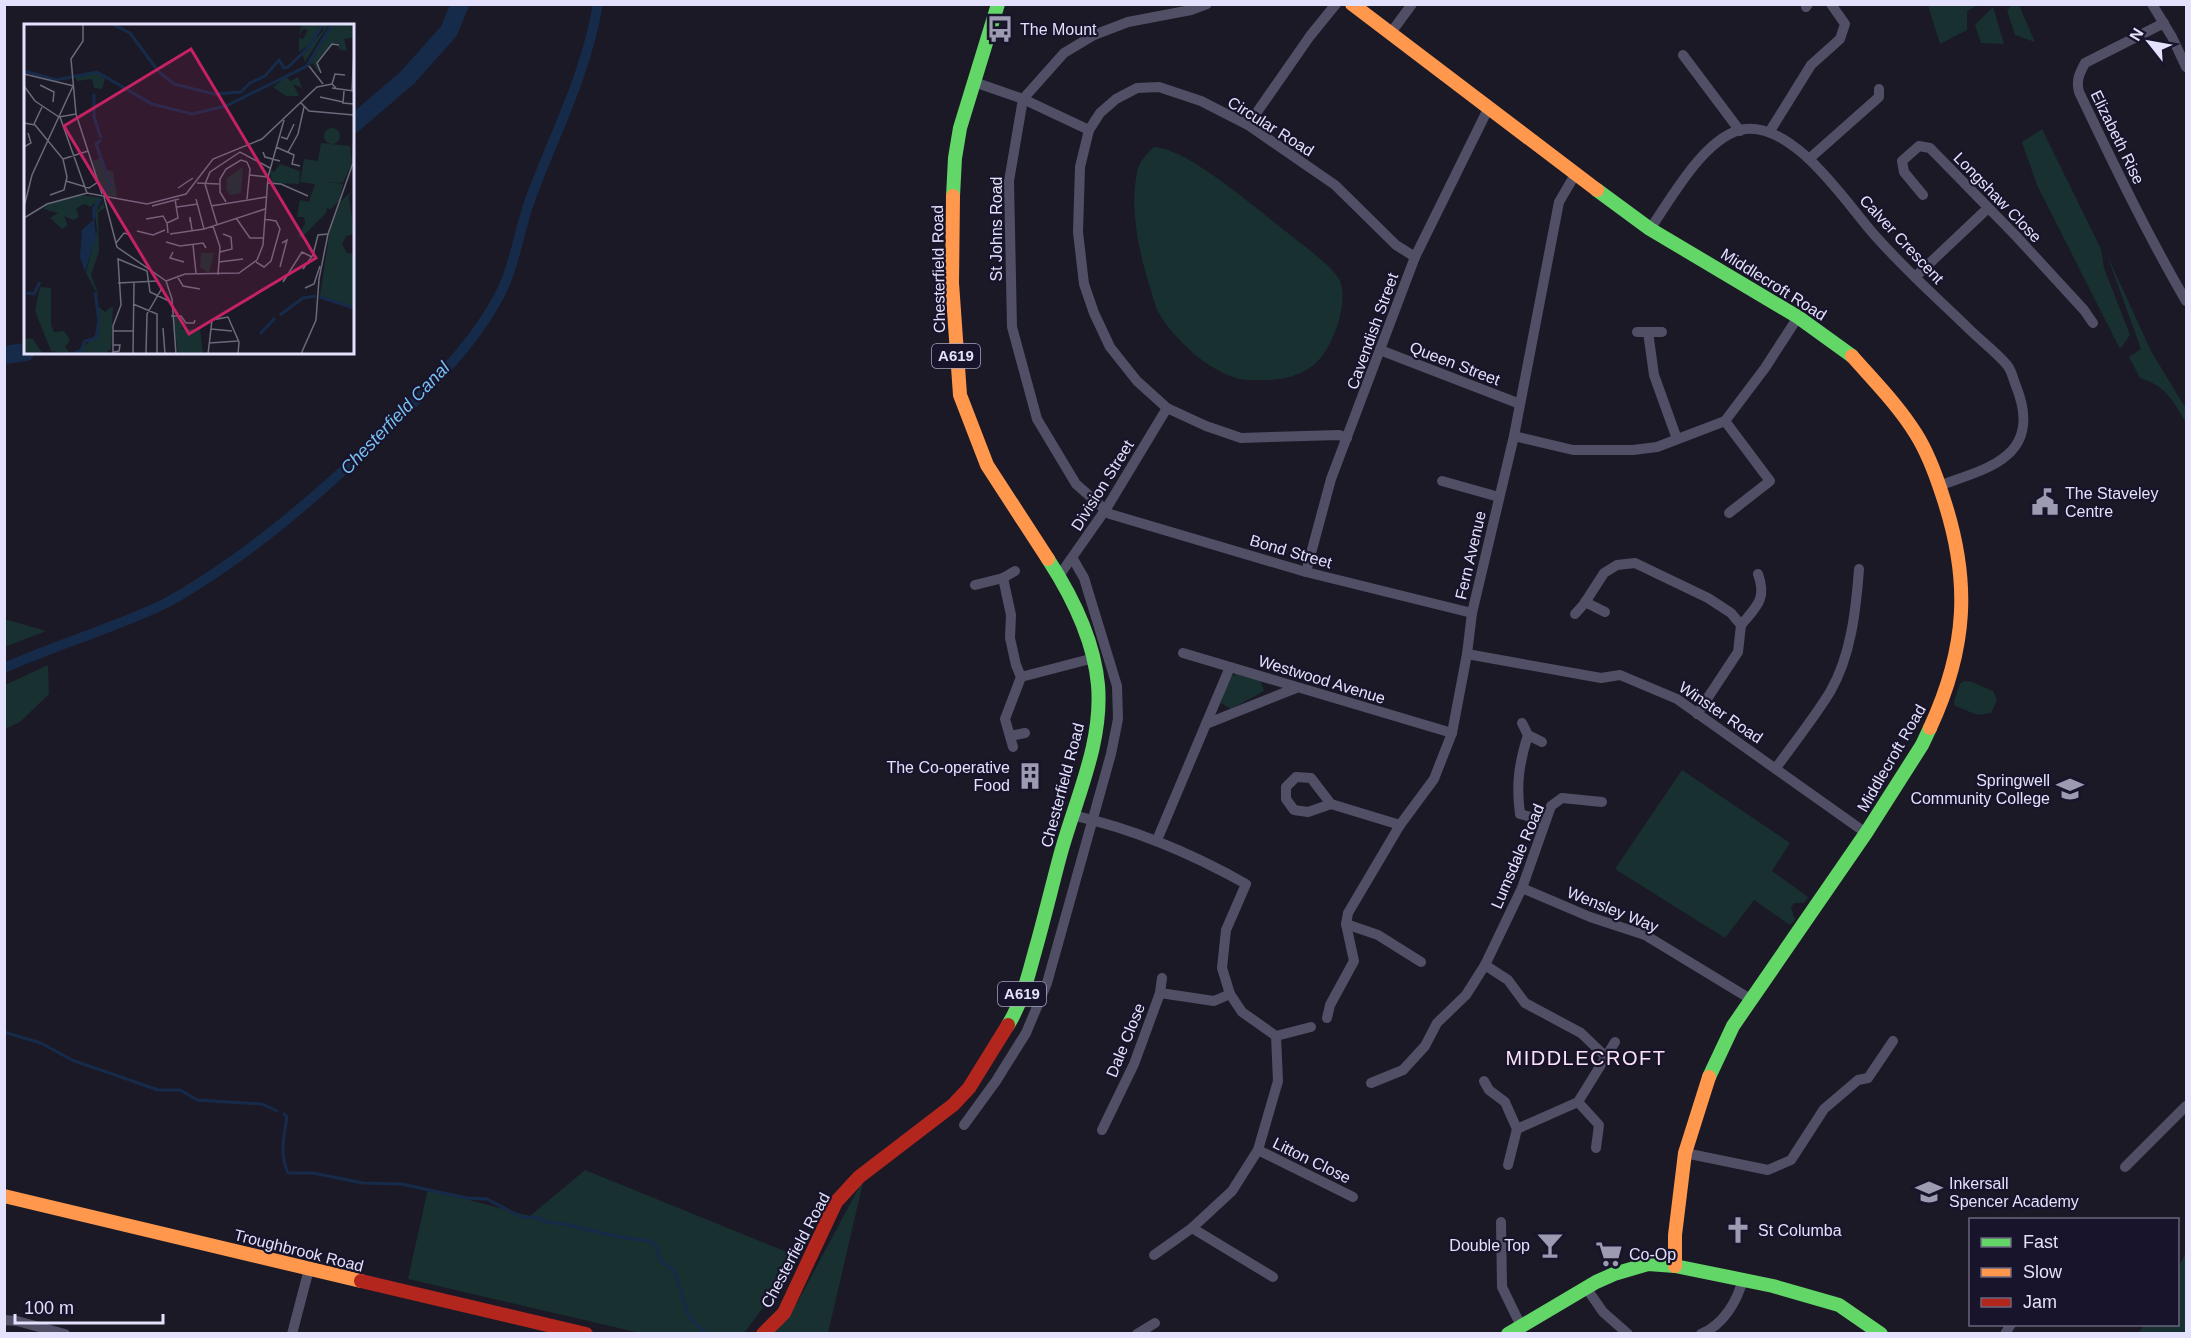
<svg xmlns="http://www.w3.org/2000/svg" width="2191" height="1338" viewBox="0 0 2191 1338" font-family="Helvetica,sans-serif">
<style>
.green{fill:#183030}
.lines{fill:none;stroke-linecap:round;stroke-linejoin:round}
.stream{stroke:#162b4a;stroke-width:3}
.canal{stroke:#162b4a;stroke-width:10}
.river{stroke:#162b4a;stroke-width:18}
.street{stroke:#504f65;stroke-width:10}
.fast{stroke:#63d668;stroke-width:14}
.slow{stroke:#ff974d;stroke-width:14}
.jam{stroke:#b3261e;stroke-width:14}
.labels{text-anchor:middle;stroke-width:4.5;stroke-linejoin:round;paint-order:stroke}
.shield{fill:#17142b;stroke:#a6a4bd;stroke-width:1.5}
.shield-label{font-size:15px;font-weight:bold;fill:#e3e1fc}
.poi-label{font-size:16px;fill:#e3e1fc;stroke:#17142b;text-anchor:start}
.street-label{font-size:16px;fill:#e3e1fc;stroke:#17142b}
.water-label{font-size:18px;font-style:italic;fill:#78bff2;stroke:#17142b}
.quarter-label{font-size:20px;letter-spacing:1.5px;fill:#fce2f4;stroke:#17142b}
.inset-river{fill:none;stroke:#162b4a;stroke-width:3}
.inset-road{fill:none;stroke:#6b697c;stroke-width:1.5}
.view{fill:#c42263;fill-opacity:0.15;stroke:#c42263;stroke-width:3}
.inset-edge{fill:none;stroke:#e3e1fc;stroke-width:3}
</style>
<rect width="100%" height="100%" fill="#1b1926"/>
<g class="green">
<polygon points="2013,4 2019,5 2035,42 2015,35 2007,10"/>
<polygon points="1928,5 1928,4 1978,5 1967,11 1967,30 1940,44"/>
<polygon points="1993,7 2004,44 1981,43 1975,25"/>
<polygon points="2042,129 2101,249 2104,268 2130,335 2120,349 2037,185 2022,142"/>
<path d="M1154,147C1165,148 1174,152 1184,157C1223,179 1258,210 1294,238C1306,247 1334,268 1340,281C1349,302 1333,347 1317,362C1303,375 1287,379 1267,380C1258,380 1245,381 1236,378C1208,370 1175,340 1160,315C1156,309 1154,301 1152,294C1140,257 1128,207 1138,169C1141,160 1147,153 1154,147Z"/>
<path d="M2107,255L2151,351L2186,409V423C2173,400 2166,386 2140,378L2129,357L2141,349Z"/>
<polygon points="8,620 46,631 5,647 5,621"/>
<polygon points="48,665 49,694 20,722 5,729 5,685"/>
<polygon points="1237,674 1260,680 1264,691 1231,709 1221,703 1223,694 1231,676"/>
<polygon points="1964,681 1972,682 1993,691 1997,700 1991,713 1978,715 1955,706 1954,701 1960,684"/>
<polygon points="1682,770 1790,843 1772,871 1808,897 1804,903 1794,903 1791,908 1795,920 1790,925 1754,900 1725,938 1615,869"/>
<polygon points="585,1170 794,1255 776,1290 744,1333 640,1333 408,1279 428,1189 530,1216"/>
<polygon points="864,1178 828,1333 774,1334 797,1303"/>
<polygon points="2186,1252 2186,1333 2139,1333 2144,1325 2178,1324 2178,1268"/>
</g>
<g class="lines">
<g class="stream">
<polyline points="4,1032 41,1043 72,1060 158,1090 180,1090 197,1100 262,1104 277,1111"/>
<path d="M284,1114L287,1117C284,1137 279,1153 288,1173H313L363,1183L401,1184L467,1198L487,1199L521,1217H534L548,1222L564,1224L615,1236L649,1241L655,1244L661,1261L674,1271L689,1317L707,1334"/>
</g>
<path class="canal" d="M4,668C56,645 111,629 162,605C181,596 198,584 215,573C278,531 334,481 388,428C430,387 476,343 502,290C516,261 519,230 530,200C555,132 585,78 598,4"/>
<g class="river">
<polyline points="352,125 407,78 449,31 460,4"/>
<polyline points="4,355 26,352"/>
</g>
<g class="street">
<polyline points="1207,4 1191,10 1128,22 1094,35 1064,53 1023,99 1009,181 1012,327 1037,419 1076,484 1110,514 1306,572 1472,613"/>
<polyline points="2152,4 2172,37 2186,67"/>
<polyline points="1806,7 1808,4"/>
<path d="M2164,23L2085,63C2079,74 2076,81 2079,92C2113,163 2147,234 2186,301"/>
<polyline points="1390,34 1412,4"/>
<polyline points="1683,55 1740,131"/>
<polyline points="974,82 1023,99 1089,130"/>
<polyline points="1248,125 1310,36 1336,4"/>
<polyline points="1770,131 1811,65 1840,39 1845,24 1831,4"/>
<polyline points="1809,159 1879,97 1879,89"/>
<polyline points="1923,195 1904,172 1902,161 1919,146 1930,148 2016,236 2084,310 2093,323"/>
<path d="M1650,229C1671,199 1706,134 1745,129C1794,124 1842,197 1871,231C1901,266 1935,296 1968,328C1980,340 1996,352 2007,365C2012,371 2013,379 2016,386C2026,411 2029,437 2006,456C1990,470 1959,478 1939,486"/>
<polyline points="1915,277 1987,209"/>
<polyline points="1637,332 1662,332"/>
<polyline points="1648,332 1654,375 1677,439"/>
<polyline points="1380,350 1520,404"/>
<polyline points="1725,421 1770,481 1729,513"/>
<polyline points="1514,436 1573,450 1633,450 1657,447 1725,421 1765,368 1798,317"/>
<polyline points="1347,438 1339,435 1241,438 1206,426 1167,408 1137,381 1110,347 1094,313 1084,284 1078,232 1080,167 1089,130 1100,113 1116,99 1137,88 1159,87 1201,101 1248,125 1335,185 1396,245 1415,257"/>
<polyline points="1442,481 1499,497"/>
<polyline points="1306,572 1331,479 1415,257 1488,109"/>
<polyline points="1059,576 1106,509 1167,408"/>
<polyline points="1003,578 1011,615 1010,638 1016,665 1021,677"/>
<polyline points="975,585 1003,578 1015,571"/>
<polyline points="1585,602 1605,612"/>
<polyline points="1575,614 1584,604 1604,573 1617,565 1635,563 1708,598 1731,613 1741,625 1738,652 1697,714"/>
<path d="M1741,625C1757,606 1767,599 1758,574"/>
<polyline points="1183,653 1452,733"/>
<polyline points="1467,654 1601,678 1620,675 1677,699 1866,833"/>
<polyline points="1021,677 1094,658"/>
<polyline points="1522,723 1528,735 1542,742"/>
<polyline points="1206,724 1296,688"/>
<path d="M1528,735C1519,763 1516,785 1520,814L1545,821"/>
<polyline points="1010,736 1025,733"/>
<polyline points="1013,747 1005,719 1021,677"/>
<path d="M1776,768C1794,743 1814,718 1830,692C1851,656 1856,610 1859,569"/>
<polyline points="1331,804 1311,778 1296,777 1286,787 1286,799 1294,810 1308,812 1331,804 1400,825"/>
<path d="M1072,815C1134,829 1191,853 1246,884L1226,930L1222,968L1230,994L1242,1012L1276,1036L1311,1027"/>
<polyline points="1157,840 1230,667"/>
<polyline points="1522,888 1590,917 1645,935 1752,1000"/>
<polyline points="1346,924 1378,935 1421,962"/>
<polyline points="1485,965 1508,980 1525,1003 1581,1033 1605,1056"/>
<polyline points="1160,993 1162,978"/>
<polyline points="1327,1018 1330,1005 1354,961 1346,924 1348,913 1400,825 1434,779 1452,733 1467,654 1472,613 1514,436 1559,202 1576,173"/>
<polyline points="1484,1081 1489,1090 1505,1102 1517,1129 1578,1102 1615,1042"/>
<polyline points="1371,1083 1403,1070 1425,1046 1437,1023 1466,995 1485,965 1522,888 1551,806 1562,798 1602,802"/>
<polyline points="1578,1102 1599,1125 1596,1148"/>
<polyline points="964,1125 996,1081 1026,1033 1047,983 1111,754 1118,719 1117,686 1084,578 1073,559"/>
<polyline points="1102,1130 1134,1064 1160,993 1214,1001 1230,994"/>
<polyline points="1258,1150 1353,1197"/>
<polyline points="1685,1153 1768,1170 1791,1160 1824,1109 1858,1080 1868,1078 1893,1041"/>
<polyline points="1508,1165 1517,1129"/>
<polyline points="2125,1167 2186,1106"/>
<polyline points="1501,1222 1502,1287 1521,1326"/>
<polyline points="1192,1228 1273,1277"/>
<polyline points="1154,1255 1192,1228 1232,1191 1258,1150 1278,1081 1276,1036"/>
<polyline points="1587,1289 1603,1312 1628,1334"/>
<polyline points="4,1320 17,1321 65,1334"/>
<polyline points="292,1334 309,1269"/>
<polyline points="1137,1334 1155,1323"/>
<path d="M1701,1334C1723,1325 1737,1302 1743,1279"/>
<polyline points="2005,1334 2011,1324"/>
</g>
<g class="fast">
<polyline points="1597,190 1650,229 1798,317 1852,356"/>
<polyline points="953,196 955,158 960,128 998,4"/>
<path d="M1008,1025C1023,1001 1029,972 1037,944C1045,915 1052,886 1060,856C1075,800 1103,744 1098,685C1094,640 1072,596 1048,559"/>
<polyline points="1709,1077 1733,1026 1866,833 1922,745 1930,728"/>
<polyline points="1508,1334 1596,1282 1614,1274 1648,1264 1675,1266 1773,1286 1839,1305 1881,1334"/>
</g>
<g class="slow">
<polyline points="1352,4 1597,190"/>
<polyline points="953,196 952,283 960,395 987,465 1048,559"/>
<path d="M1852,356C1874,381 1898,405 1916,434C1928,453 1936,475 1943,497C1971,581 1967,648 1930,728"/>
<polyline points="4,1196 361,1281"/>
<polyline points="1675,1266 1675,1235 1685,1153 1709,1077"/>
</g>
<g class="jam">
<polyline points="361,1281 586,1334"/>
<polyline points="763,1334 784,1313 836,1202 859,1177 953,1105 969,1088 1008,1025"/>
</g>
</g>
<defs>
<symbol id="bus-bare" viewBox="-9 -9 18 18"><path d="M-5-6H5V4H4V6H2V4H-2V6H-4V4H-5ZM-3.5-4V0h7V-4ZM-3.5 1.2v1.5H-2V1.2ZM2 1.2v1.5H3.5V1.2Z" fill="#9d9bb1" stroke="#17142b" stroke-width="2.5" paint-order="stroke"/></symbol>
<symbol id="civic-bare" viewBox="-9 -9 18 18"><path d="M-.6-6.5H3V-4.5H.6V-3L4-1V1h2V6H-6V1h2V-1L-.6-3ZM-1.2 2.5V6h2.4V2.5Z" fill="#9d9bb1" stroke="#17142b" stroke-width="2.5" paint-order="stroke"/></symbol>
<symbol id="building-bare" viewBox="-9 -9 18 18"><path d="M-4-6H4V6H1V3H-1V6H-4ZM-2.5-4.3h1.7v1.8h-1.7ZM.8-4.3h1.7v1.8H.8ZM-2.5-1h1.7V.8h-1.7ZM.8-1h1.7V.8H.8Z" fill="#9d9bb1" stroke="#17142b" stroke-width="2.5" paint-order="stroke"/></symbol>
<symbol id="school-bare" viewBox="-9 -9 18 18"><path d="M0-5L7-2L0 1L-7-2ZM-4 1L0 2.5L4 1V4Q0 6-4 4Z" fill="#9d9bb1" stroke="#17142b" stroke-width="2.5" paint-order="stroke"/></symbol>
<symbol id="church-bare" viewBox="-9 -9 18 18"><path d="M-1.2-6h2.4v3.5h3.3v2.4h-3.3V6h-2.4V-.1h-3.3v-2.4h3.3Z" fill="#9d9bb1" stroke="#17142b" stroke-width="2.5" paint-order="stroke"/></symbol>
<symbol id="bar-bare" viewBox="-9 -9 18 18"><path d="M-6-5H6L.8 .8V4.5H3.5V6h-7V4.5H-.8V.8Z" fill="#9d9bb1" stroke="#17142b" stroke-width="2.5" paint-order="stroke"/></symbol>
<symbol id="supermarket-bare" viewBox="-9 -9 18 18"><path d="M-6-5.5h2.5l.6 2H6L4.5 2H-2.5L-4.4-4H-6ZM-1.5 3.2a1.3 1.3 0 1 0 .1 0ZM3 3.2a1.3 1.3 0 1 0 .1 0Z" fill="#9d9bb1" stroke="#17142b" stroke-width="2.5" paint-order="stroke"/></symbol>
</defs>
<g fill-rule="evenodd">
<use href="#bus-bare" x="981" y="10" width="38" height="38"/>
<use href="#civic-bare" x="2026" y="483" width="38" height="38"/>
<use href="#building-bare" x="1011" y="757" width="38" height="38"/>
<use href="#school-bare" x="2051" y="770" width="38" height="38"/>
<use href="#school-bare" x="1910" y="1173" width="38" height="38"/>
<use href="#church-bare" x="1719" y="1211" width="38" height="38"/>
<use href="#bar-bare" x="1531" y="1226" width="38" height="38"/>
<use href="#supermarket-bare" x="1590" y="1235" width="38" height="38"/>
</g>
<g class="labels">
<g class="shield">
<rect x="932" y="344" width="48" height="24" rx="4.5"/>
<rect x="998" y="982" width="48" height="24" rx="4.5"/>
</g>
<g class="shield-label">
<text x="956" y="361">A619</text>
<text x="1022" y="999">A619</text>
</g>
<g class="poi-label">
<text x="1020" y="35">The Mount</text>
<text x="2065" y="499">The Staveley<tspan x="2065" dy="18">Centre</tspan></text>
<text x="1010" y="773" text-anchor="end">The Co-operative<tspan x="1010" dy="18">Food</tspan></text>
<text x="2050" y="786" text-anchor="end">Springwell<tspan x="2050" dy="18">Community College</tspan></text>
<text x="1949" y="1189">Inkersall<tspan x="1949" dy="18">Spencer Academy</tspan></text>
<text x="1758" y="1236">St Columba</text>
<text x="1530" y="1251" text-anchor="end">Double Top</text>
<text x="1629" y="1260">Co-Op</text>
</g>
<g class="street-label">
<text transform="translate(1271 126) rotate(32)" y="6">Circular Road</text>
<text transform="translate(2118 137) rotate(64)" y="6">Elizabeth Rise</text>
<text transform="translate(1998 197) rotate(46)" y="6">Longshaw Close</text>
<text transform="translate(996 229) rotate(-90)" y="6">St Johns Road</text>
<text transform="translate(1902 239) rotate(47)" y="6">Calver Crescent</text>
<text transform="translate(938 269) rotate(-91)" y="6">Chesterfield Road</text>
<text transform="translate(1774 284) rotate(32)" y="6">Middlecroft Road</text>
<text transform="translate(1372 331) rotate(-70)" y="6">Cavendish Street</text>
<text transform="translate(1455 363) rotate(21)" y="6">Queen Street</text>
<text transform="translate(1102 485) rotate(-58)" y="6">Division Street</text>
<text transform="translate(1291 551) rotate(16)" y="6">Bond Street</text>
<text transform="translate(1470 555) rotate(-77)" y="6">Fern Avenue</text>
<text transform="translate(1322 679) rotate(17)" y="6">Westwood Avenue</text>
<text transform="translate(1721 712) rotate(34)" y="6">Winster Road</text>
<text transform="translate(1891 758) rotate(-60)" y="6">Middlecroft Road</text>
<text transform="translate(1062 785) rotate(-75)" y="6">Chesterfield Road</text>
<text transform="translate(1517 856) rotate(-67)" y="6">Lumsdale Road</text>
<text transform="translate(1613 909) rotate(22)" y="6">Wensley Way</text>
<text transform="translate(1125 1040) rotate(-68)" y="6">Dale Close</text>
<text transform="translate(1312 1160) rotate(26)" y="6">Litton Close</text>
<text transform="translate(299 1250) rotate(14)" y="6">Troughbrook Road</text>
<text transform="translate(795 1250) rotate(-62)" y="6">Chesterfield Road</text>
</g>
<g class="water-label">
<text transform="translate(395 418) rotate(-46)" y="6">Chesterfield Canal</text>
</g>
<g class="quarter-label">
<text x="1586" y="1065">MIDDLECROFT</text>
</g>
</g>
<g transform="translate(24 24)">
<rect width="330" height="330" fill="#1b1926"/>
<path d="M270,0H297L285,21L275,28V14L279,15L284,6L279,5L275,12L277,3H281ZM300,0H305L281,38L278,29L299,7ZM309,0H327L330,13L320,15L323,27L314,25L315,20L311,19L293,38L295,50L289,39L285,41ZM73,48L82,52L78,65L70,64L68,55L53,57L51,53ZM262,53L267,57L274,53L278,64L269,60L275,72H262L249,63ZM300 112a8 8 0 1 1 16 0a8 8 0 1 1-16 0ZM297,119L326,122L328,139L319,159L303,158L319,160L315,177L307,185L303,184L302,189L277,214L274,212L281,200L280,193H273L276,176L285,178L291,160L276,158L280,135L294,137ZM78,134L81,145L89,148L93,173L79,171L68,137ZM256,140L276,147L275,160L248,159L246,146L250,148ZM219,143L217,169L206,171L202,165L203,154ZM328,167L325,172L330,210L322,212L318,220L323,229L330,230V283L296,272L306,206L317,177ZM58,171L78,174L72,188L79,179L81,184L74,188L75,228L67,251L76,275L62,249L73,207L71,189H68L71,178L67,183L61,180L62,186L61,180L56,182L52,185L55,193L49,196L40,192L44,201L38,205L26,194L34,189L20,185L23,180ZM177,229H190L185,249L176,243ZM16,263L27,264V301L30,308L40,307L46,316L41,323L47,330L27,327L11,287ZM89,282L87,325L80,330H51L70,313L75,303V283L81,288ZM149,293H157L158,305H176L179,330H154ZM0,314L9,315L19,330H0Z" fill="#183030"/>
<path d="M70,195L72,213L61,248L56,233L58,206Z" fill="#162b4a"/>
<path class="inset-river" d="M88,0L106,9L134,47L150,60L190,70L217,68L226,59L241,52L255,36L260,44L264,43L285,23L299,0M0,47L32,56L73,48L128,80L168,90L202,82L283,42L308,0M70,70V93L77,114M77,116L72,120L86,159L80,170M70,195V184L77,175M2,269L10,270L16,258M296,273L330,284M256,291L279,274L292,272M236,310L251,294M48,330L57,326L61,317L72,314L75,297L71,268"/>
<path class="inset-road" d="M59,0V17L47,35L52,90L78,170M285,42L299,60M297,49L293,39L308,20L315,21M0,50L50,62M308,60L311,50L321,51M16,61L30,68L29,78M0,62L11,77L35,93L52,90M308,64L330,67M328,66L330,26M320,67L319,79L330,80M296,73L319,78M277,79L285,87L330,91M36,93L63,169M0,99L11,101L39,135L43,153L40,166L26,171M10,100L18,83M257,113L263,115L270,100M0,123L7,119L4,109M252,123L270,131L268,140L276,142M239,128L241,133L256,137M264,128L274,110L280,83M39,135L64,127M226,151L244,153M42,157L65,164L74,158M173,159L195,160M243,159L257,160L284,172M154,164L169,154M80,173L93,223L142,257L148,275L152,330M172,175L180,205M202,178L196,168V155L202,145L217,136L223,138L226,145L223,175M128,182L155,175M187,182L242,173M0,183L8,151L49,62M153,183L174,180M0,194L23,180L63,169L123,180L162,170L189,135L238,115L293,63L308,60L312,64M212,194L226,214H240M122,195L139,192L143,199M166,198V193L168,206M193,200L181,160L186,148L216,128L246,144M189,202L196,223L194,251M113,207L129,211L141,206M144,209L143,199L154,194L151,175M146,210L180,205L241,185M142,218L156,222L179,219L182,224M92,219L100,209L107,211M169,221L172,249M149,228L146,234L160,238M196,228L208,225L207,213L199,210M195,238L219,235M232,238L240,243L247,237L256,205L252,197L240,195M256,243L263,216L258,219M279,245L289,231L294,211L304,210M153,252L159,262L176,265M142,257L161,250L215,249L233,236L239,221L244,153L260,96M259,258L278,228L288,233M94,259L133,257M281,264L290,260L296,242M109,280L133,290V330M147,292H157L162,299H170L171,296M139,304L141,330M187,305L208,307M89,307H109M185,319L214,317M89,328L95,327L96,321H89M89,330V302L97,281L94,235L123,247L126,268L145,277M109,330L110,258M122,330L123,290L138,264M184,330L188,296L204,293L215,318L214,330M277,330L292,296L295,255L304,210L329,139L330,103"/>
<path class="view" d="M167,25L292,234L165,310L40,102Z"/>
<rect width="330" height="330" class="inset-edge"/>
</g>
<rect width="2191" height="1338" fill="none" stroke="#e3e1fc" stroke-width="12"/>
<rect x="1969" y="1218" width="210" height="108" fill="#17142b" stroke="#69667f" stroke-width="1.5"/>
<rect x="1981" y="1238" width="30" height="9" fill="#63d668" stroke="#69667f" stroke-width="1.5"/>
<text x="2023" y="1248" font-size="18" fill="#e3e1fc">Fast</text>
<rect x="1981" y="1268" width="30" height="9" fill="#ff974d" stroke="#69667f" stroke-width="1.5"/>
<text x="2023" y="1278" font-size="18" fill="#e3e1fc">Slow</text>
<rect x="1981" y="1298" width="30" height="9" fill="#b3261e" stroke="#69667f" stroke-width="1.5"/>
<text x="2023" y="1308" font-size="18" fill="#e3e1fc">Jam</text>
<g transform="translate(2149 42) rotate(301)" stroke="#17142b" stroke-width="4.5" paint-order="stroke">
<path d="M0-4.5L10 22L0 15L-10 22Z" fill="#e3e1fc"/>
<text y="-9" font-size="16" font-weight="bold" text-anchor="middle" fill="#e3e1fc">N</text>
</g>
<path d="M15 1314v9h148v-9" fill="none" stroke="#e3e1fc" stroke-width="3"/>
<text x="24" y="1314" font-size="18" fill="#e3e1fc" stroke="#17142b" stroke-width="4.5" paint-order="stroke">100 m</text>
</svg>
